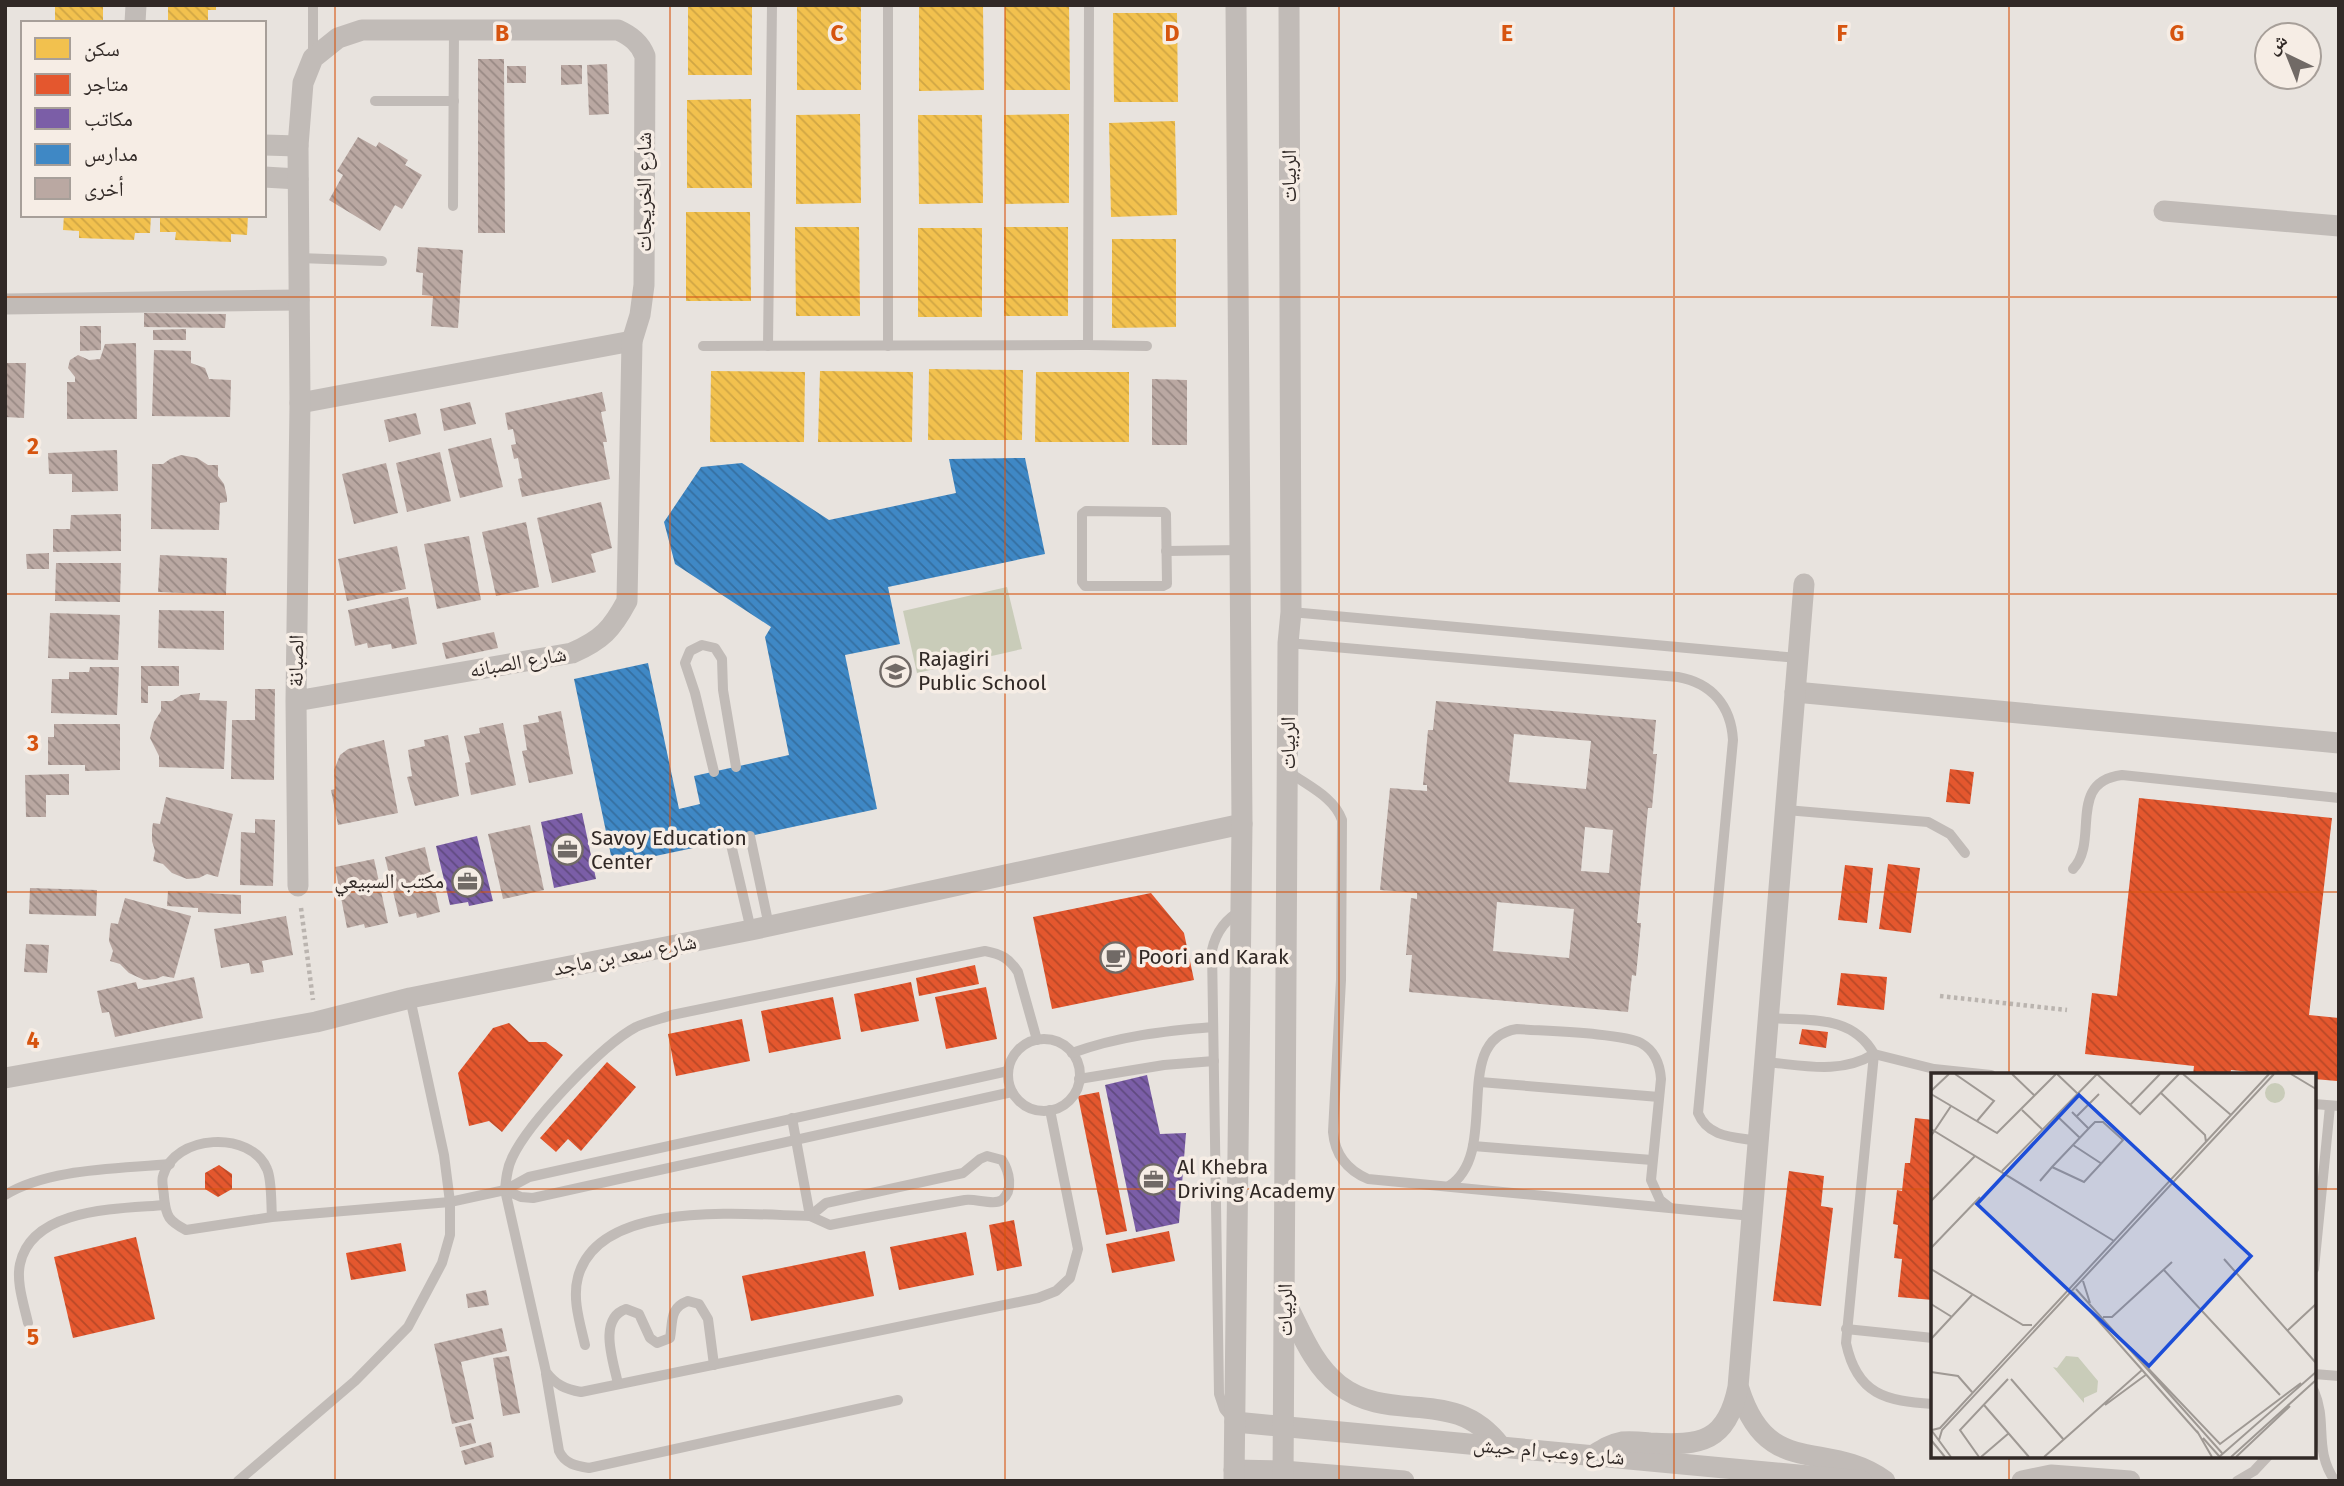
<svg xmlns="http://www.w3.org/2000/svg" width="2344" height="1486" viewBox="0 0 2344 1486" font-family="'Fira Sans','Noto Naskh Arabic',sans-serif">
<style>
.pitch{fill:#c9ccb9}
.homes{fill:url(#homes-back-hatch)}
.shops{fill:url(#shops-back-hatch)}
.offices{fill:url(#offices-back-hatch)}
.schools{fill:url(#schools-back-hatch)}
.building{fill:url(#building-back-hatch);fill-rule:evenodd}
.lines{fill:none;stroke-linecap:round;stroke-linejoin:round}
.path{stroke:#bab4af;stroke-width:4.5;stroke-dasharray:3.5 3.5;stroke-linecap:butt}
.lane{stroke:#c1bbb7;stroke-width:10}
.street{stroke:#c1bbb7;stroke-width:21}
.grid{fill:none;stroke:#d6540f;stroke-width:2;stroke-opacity:0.55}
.labels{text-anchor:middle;stroke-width:7;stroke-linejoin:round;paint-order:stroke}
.street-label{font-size:21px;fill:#312926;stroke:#f6ede5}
.poi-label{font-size:21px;fill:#312926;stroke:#f6ede5;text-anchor:start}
.inset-road{fill:none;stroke:#9f9994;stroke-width:2}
.view{fill:#1d4ed8;fill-opacity:0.15;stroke:#1d4ed8;stroke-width:3.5}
.inset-edge{fill:none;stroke:#312926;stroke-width:3.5}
.grid-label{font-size:23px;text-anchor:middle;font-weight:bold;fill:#d6540f;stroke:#f6ede5;stroke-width:7;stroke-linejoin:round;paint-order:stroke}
</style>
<defs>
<pattern id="homes-back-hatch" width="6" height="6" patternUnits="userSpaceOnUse" patternTransform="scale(1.75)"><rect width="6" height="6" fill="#f2c14e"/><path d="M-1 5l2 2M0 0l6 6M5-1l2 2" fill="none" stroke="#d0a644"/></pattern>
<pattern id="shops-back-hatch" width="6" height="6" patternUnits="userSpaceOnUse" patternTransform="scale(1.75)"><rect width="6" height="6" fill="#e4572e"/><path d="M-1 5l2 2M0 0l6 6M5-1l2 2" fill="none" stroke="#b94827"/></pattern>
<pattern id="offices-back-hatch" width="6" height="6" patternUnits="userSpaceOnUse" patternTransform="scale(1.75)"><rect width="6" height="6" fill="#7b5ea7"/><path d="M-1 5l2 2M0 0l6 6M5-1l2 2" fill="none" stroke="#604a80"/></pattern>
<pattern id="schools-back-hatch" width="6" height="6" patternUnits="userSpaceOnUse" patternTransform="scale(1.75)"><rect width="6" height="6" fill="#3f88c5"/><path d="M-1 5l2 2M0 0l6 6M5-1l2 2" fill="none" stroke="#356fa0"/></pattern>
<pattern id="building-back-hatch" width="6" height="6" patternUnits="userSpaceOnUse" patternTransform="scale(1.75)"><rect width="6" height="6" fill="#baa8a2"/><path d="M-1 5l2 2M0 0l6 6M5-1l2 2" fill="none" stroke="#988984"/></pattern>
</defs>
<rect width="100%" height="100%" fill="#e8e3de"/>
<polygon class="pitch" points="1007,587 1022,649 917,673 903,611"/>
<g class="homes">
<rect x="55" y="5" width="48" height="18"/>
<polygon points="168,5 216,5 216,10 208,10 208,23 168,23"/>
<rect x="688" y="5" width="64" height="70"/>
<rect x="797" y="5" width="64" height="85"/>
<polygon points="919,5 983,5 984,90 919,91"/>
<polygon points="1005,5 1069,5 1070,90 1005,90"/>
<polygon points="1113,13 1177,13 1178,102 1114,102"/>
<polygon points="751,99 752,188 687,188 687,100"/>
<polygon points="860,114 861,203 796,204 796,115"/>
<polygon points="1069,114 1069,203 1005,204 1004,115"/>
<polygon points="918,115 982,115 983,203 919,204"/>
<polygon points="1175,121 1177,215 1111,217 1109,123"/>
<polygon points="686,212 750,212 751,301 686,301"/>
<polygon points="64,215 151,215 150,233 135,233 134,240 79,238 79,231 63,230"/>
<polygon points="160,215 248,215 247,235 231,234 231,242 175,240 176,232 160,232"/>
<polygon points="795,227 859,227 860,316 796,316"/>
<rect x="1004" y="227" width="64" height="89"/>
<rect x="918" y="228" width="64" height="89"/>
<polygon points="1112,239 1176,239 1176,327 1112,328"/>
<polygon points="929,369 1023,370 1022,440 928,440"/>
<polygon points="711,371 805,372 804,442 710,442"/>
<polygon points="820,371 913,372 912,442 818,442"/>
<polygon points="1036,372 1129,372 1129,442 1035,442"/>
</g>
<g class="shops">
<polygon points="1950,769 1974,772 1970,804 1946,802"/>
<polygon points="2139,798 2332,818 2309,1015 2339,1018 2337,1081 2314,1079 2314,1075 2279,1075 2231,1070 2230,1075 2193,1075 2194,1066 2085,1054 2092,993 2117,996"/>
<polygon points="1888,864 1920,868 1911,933 1879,929"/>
<polygon points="1845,865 1873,868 1867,923 1838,920"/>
<polygon points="1151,893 1184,933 1194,980 1052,1009 1033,917"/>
<polygon points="975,965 979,984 919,996 916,978"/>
<polygon points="1841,973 1887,977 1884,1010 1837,1005"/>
<polygon points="911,982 919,1021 861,1032 854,994"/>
<polygon points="986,987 997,1039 946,1049 935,997"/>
<polygon points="833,997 841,1039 769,1053 761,1011"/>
<polygon points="742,1019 750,1061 676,1076 668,1034"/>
<polygon points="509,1023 529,1042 546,1042 563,1055 502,1132 489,1121 469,1126 458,1073 493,1028"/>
<polygon points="1802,1029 1828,1032 1826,1048 1799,1044"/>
<polygon points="607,1062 636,1087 581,1151 568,1139 556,1152 540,1138"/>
<polygon points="1099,1092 1127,1231 1106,1235 1078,1096"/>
<polygon points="1915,1118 1933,1120 1933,1300 1898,1297 1902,1259 1894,1258 1898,1225 1893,1224 1897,1190 1902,1191 1905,1163 1910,1163"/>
<polygon points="219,1165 232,1174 232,1189 218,1197 205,1189 205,1173"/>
<polygon points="1789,1171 1824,1176 1821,1206 1833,1208 1821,1306 1773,1301"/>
<polygon points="1014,1220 1022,1266 997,1271 989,1225"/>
<polygon points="1169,1231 1175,1261 1112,1273 1106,1244"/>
<polygon points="966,1232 974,1275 899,1290 890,1247"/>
<polygon points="136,1237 155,1319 73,1338 54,1257"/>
<polygon points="401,1243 406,1271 351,1280 346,1253"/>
<polygon points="865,1251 874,1296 751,1321 742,1276"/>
</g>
<g class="offices">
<polygon points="582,813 596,879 554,888 541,822"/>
<polygon points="477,836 493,901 469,906 468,902 450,905 436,846"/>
<polygon points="1147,1075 1160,1134 1186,1133 1179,1223 1136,1232 1105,1085"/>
</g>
<polygon class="schools" points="1025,458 1045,554 888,587 900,644 845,655 877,809 613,865 574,679 648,663 679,809 700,804 694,776 789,755 765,637 771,627 675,564 664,522 701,467 742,463 829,520 956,493 949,459"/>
<g class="building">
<polygon points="478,59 504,59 505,233 478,233"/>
<polygon points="607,64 609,114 589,115 587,65"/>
<polygon points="561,65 582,65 582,84 561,85"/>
<rect x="507" y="66" width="19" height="17"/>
<polygon points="358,137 376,147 379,142 408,160 405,165 422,175 402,209 395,205 380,231 329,200 343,175 337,171"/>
<polygon points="418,247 463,250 458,328 431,326 433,296 422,295 423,273 416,272"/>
<polygon points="144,313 226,314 225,328 144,327"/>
<polygon points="80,326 101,326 101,350 80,351"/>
<polygon points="186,329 186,340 153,340 153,330"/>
<polygon points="136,343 137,419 67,419 67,382 75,382 75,377 68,368 70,360 78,355 89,360 100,359 105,344"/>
<polygon points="154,350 191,351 191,363 205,368 209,379 231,380 230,417 152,416"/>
<polygon points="5,363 26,363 24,418 5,417"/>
<polygon points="1152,379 1187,380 1187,445 1152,445"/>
<polygon points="602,392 606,411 601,412 607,442 603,442 610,479 522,497 518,479 522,478 518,458 514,459 511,445 516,444 513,429 508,430 505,413"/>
<polygon points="470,402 476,424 444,431 440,409"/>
<polygon points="416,413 421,434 389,442 384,420"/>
<polygon points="491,438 503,487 460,498 448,449"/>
<polygon points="117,450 118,491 72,492 72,474 49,474 48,453"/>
<polygon points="440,452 451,501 407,512 396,463"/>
<polygon points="181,455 197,458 208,465 218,465 218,476 224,484 227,497 227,502 220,503 219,530 151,529 152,464 163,464 170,459"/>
<polygon points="386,463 398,513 354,524 342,474"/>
<polygon points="601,502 612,548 591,554 596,572 552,583 537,518"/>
<polygon points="121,514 121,551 53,552 53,529 70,529 71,515"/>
<polygon points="526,522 539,587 496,596 482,532"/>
<polygon points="469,536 481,600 437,609 424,544"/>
<polygon points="397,546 406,589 347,601 338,559"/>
<polygon points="49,553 49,569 27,569 26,554"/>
<polygon points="160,555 227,558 226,595 158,592"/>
<polygon points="56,563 121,563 120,602 55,601"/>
<polygon points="408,597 417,644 392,649 391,644 368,648 367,643 355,646 348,610"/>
<polygon points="159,610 224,611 224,650 158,648"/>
<polygon points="50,613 120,615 118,660 48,658"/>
<polygon points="494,632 498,648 446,659 442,643"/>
<polygon points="141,666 179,666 179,686 148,686 148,703 141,703"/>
<polygon points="90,667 119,667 117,715 51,713 52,679 69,679 69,672 89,672"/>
<polygon points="255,689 275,689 274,780 231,779 232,720 255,720"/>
<polygon points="200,693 199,700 227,701 224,769 159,767 159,756 150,738 154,722 161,711 161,701 172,701 181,695"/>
<path d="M1436,701L1656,720L1653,754H1657L1652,808H1648L1637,923H1641L1636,976L1632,975L1628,1012L1409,992L1412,955H1406L1411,898L1417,899V893L1380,890L1390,788L1427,791V785H1423L1428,730H1433ZM1514,734L1591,741L1586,789L1509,782ZM1585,827L1613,830L1609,873L1581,871ZM1497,902L1574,909L1569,958L1493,951Z"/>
<polygon points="561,711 573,774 529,783 522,751 527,750 523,725 539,722 538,716"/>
<polygon points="503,723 516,785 471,795 465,763 470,762 464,736 480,733 479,728"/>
<polygon points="54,724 120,724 120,770 85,771 85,765 48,765 48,737 54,737"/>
<polygon points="448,735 459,796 415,806 407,777 412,776 408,750 425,746 424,740"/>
<polygon points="384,740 398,813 338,825 331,790 335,789 334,770 340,755 348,749"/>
<polygon points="69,774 69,795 46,795 46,817 26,817 25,775"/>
<polygon points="166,797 233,814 218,877 207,874 199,878 187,879 172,873 163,864 153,861 155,851 152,841 152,829 153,823 160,824"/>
<polygon points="255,819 275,820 273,886 240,885 241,832 255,833"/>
<polygon points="530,825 544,890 503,899 488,834"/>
<polygon points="425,847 440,912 417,918 416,913 399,917 385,857"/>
<polygon points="374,859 388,923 365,928 364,924 347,928 335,867"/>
<polygon points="30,888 97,890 96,916 29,914"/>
<polygon points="168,891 241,895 241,914 198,912 198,908 167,906"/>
<polygon points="125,898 191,916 174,978 163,976 156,979 144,980 129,973 120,964 110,961 113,951 109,941 110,928 111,923 118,924"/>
<polygon points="286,916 293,955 262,961 264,972 251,974 249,963 221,968 214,929"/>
<polygon points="26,944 49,945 47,973 24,972"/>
<polygon points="194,977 203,1018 115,1037 109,1012 102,1013 97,991 136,982 138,989"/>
<polygon points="486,1290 489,1305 468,1308 466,1294"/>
<polygon points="502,1328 507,1351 461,1362 474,1419 452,1424 434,1344"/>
<polygon points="509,1356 520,1413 503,1416 493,1358"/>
<polygon points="471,1423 476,1443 460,1447 455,1427"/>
<polygon points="491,1442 494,1457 465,1465 461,1451"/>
</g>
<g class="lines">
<g class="path">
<polyline points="301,908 313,1000"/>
<polyline points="1940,996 2067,1010"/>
</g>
<g class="lane">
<polyline points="313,5 313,58"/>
<polyline points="1089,5 1088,345 1147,346"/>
<polyline points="375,101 454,101"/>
<polyline points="453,206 454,30"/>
<polyline points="299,258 382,261"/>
<polyline points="703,346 1088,345"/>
<polyline points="768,346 772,5"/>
<polyline points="888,346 888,5"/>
<polygon points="1086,511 1164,512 1166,514 1167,584 1163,586 1085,586 1082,582 1082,514"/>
<polyline points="1166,551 1241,550"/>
<polyline points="1291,612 1798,658"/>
<path d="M1288,643L1678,677C1712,683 1731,706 1733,740L1698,1113C1708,1138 1735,1137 1758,1141"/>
<polyline points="714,772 695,693 685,663 690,651 702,645 715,648 722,659 723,690 736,767"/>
<path d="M1289,772C1308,786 1334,797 1342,820L1341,980L1333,1132C1335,1155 1347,1170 1368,1179L1752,1216"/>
<polyline points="1786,810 1928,822 1950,834 1965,853"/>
<polyline points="750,836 769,926"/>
<polyline points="730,840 751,930"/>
<path d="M2073,869C2100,841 2066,782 2122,775L2339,798"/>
<path d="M1769,1018C1808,1021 1852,1014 1874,1054L1846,1343C1857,1395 1886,1401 1933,1404"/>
<circle cx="1044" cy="1075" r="36"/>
<path d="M1037,1040L1018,972C1009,958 1001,954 985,951L672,1015C660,1019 647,1022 636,1027C602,1045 528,1123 512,1158C507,1168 506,1179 505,1190L546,1372C556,1385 565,1389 581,1392L1038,1298L1056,1291L1070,1278L1078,1249L1050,1110"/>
<path d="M1072,1053C1119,1036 1164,1031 1213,1027"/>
<path d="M1765,1062C1802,1065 1840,1075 1874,1054L1934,1069L1991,1075"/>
<polyline points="1079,1079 1164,1065 1214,1061"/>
<polyline points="1480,1082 1659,1097"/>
<polyline points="2314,1104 2339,1106"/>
<polyline points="1473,1146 1652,1160"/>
<path d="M987,1156L1002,1160C1009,1171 1014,1190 1002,1200C994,1206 975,1198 965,1200C920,1208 875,1216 830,1225L810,1216L826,1203L963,1173L980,1159Z"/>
<path d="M1449,1186C1502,1152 1449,1039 1517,1029C1542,1031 1623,1033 1641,1043C1655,1051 1660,1064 1661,1079L1651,1180L1660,1200L1669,1207"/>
<polyline points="505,1190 521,1197 533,1198 1012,1092"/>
<path d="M5,1195C49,1168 119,1169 170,1164"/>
<path d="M272,1217C271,1204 272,1180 267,1169C251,1130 174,1134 163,1176C161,1182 164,1191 164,1197C166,1217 169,1221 186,1230L272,1217L450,1202L505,1190L529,1177L1008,1071"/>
<polyline points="2314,1269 2330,1106"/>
<path d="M28,1323C24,1305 16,1282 20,1264C32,1207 120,1209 165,1205"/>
<polyline points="1846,1329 1933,1338"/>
<path d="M585,1345C580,1323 572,1299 578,1277C599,1198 747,1215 810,1216L792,1118"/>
<path d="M546,1374L559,1451C565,1464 576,1466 589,1468L898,1400"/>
<polyline points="2314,1374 2339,1376"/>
<path d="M618,1384C614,1363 597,1319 626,1309L639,1314L650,1338L657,1343L670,1338C673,1322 669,1308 688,1301L699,1304L708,1319L714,1365"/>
<path d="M2314,1391C2328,1423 2313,1449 2335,1481"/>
<path d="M1233,1420L1224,1409L1219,1394L1212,950C1216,932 1225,919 1242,910"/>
<polyline points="238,1481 355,1381 408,1327 442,1263 450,1235 450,1202 444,1155 410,998"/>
<polyline points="2237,1481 2254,1471 2268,1456"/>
</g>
<g class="street">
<polyline points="135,23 136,5"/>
<polyline points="264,145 298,146"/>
<polyline points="264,177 298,179"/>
<polyline points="2164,211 2339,226"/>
<polyline points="5,304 299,300"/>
<polyline points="300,403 632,341"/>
<polyline points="1795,692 2339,743"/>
<path d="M296,701L572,653C602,640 612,629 627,601L632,341L640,315L644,285L645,56C640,43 631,36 618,30H362L338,38L313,58L303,83L298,146L300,403L296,701L298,886"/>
<polyline points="5,1078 316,1022 410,998 751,930 1242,824"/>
<path d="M1286,1303C1301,1332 1313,1365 1339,1385C1393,1426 1454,1384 1501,1447"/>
<path d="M1739,1389C1768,1481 1826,1438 1885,1481"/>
<polyline points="1235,1422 1862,1481"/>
<path d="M1592,1456C1602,1450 1611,1444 1622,1442C1632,1441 1640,1442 1650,1443C1701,1446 1727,1442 1738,1387L1804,584"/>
<polyline points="1234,1470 1283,1471 1404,1481"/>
<polyline points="1234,1481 1242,824 1236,5"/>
<polyline points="1283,1481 1288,643 1291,612 1289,5"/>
<polyline points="2022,1481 2051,1475 2130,1481"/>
</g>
</g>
<path class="grid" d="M335,5V1481M670,5V1481M1005,5V1481M1339,5V1481M1674,5V1481M2009,5V1075M5,297H2339M5,594H2339M5,892H2339M5,1189H1933M2314,1189H2339M2009,1456V1481"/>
<defs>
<symbol id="school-ring" viewBox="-11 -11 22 22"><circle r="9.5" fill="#f6ede5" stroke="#716a66" stroke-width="1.5"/><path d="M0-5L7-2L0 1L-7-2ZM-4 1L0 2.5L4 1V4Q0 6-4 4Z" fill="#716a66"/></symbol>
<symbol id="office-ring" viewBox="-11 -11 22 22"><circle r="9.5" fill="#f6ede5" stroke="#716a66" stroke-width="1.5"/><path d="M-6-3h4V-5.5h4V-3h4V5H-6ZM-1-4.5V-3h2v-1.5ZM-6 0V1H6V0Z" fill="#716a66"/></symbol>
<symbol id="cafe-ring" viewBox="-11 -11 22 22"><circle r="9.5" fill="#f6ede5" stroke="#716a66" stroke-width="1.5"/><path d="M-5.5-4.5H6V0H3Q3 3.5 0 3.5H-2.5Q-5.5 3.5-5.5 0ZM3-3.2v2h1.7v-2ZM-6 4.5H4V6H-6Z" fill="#716a66"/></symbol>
</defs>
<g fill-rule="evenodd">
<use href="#school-ring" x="878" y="654" width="35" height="35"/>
<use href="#office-ring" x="550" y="832" width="35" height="35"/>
<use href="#office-ring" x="450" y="864" width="35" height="35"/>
<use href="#cafe-ring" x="1098" y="940" width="35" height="35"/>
<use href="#office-ring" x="1136" y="1162" width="35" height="35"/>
</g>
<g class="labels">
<g class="street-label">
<text transform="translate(1289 176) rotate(-90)" y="7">الربيات</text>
<text transform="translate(644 192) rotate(-90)" y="7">شارع الخريجات</text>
<text transform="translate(296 661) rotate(-89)" y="7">الصبانة</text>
<text transform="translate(518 662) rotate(-10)" y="7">شارع الصبانه</text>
<text transform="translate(1288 743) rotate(-90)" y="7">الربيات</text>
<text transform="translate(625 955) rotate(-11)" y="7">شارع سعد بن ماجد</text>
<text transform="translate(1285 1310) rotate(-90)" y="7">الربيات</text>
<text transform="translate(1549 1451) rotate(5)" y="7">شارع وعب ام حيش</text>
</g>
<g class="poi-label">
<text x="918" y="666">Rajagiri<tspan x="918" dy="24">Public School</tspan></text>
<text x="591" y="845">Savoy Education<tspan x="591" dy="24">Center</tspan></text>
<text x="444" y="888" text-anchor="end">مكتب السبيعي</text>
<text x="1138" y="964">Poori and Karak</text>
<text x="1177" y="1174">Al Khebra<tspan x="1177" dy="24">Driving Academy</tspan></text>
</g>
</g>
<g transform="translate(1931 1073)">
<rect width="385" height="385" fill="#e8e3de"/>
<path d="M334 20a10 10 0 1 1 20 0a10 10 0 1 1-20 0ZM135,283L147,284L167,308L166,319L153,325V330L122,294L126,295Z" fill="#c9ccb9"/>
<path class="inset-road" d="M24,1L63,28L46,48M81,1L104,23M126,1L147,21M166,1L209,41L248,1M252,1L300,42M360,1L385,16M0,18L18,1M230,20L274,62L275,69M0,21L66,60L125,1M199,32L229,1M91,37L112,57M141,39L157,55M126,43L149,65M146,43L168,21M0,56L183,168M0,63L20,33M142,72L171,91M71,98L166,1M109,108L121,94L160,53L164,49H172L192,67L153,109L121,94M0,128L44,83M0,175L49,124M293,186L385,290M0,196L92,252H101M232,196L349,322M152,208L159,230M145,216L291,380M142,219L267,360M0,231L21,244M172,244H181L241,189M356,258L385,231M0,266L41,222M191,268L289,371L370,310M0,299L27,303L41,319M80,306L133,367M53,332L98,384M174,332L216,301M1,357L9,355L338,1M1,358L20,384M266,358L281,384M272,365L288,383M0,367L14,384M8,367L11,357L343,1M48,384L29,357L77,306M50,384L78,360M113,384L211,297M288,384L385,299M300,384L385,307M305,384L359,333"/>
<path class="view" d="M148,22L320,183L218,293L46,131Z"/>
<rect width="385" height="385" class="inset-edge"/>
</g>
<g class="grid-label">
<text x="502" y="41">B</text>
<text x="837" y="41">C</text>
<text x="1172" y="41">D</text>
<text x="1507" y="41">E</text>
<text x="1842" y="41">F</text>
<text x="2177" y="41">G</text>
<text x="33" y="454">2</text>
<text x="33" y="751">3</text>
<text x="33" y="1048">4</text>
<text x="33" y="1345">5</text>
</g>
<rect width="2344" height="1486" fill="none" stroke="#312926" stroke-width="14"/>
<rect x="21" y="21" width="245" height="196" fill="#f6ede5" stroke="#a79f99" stroke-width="2"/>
<rect x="35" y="38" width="35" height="21" fill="#f2c14e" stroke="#a79f99" stroke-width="2"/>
<text x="84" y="56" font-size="21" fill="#312926">سكن</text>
<rect x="35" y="74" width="35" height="21" fill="#e4572e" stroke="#a79f99" stroke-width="2"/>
<text x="84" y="91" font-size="21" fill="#312926">متاجر</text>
<rect x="35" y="108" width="35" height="21" fill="#7b5ea7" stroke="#a79f99" stroke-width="2"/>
<text x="84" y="126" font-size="21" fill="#312926">مكاتب</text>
<rect x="35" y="144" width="35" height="21" fill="#3f88c5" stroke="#a79f99" stroke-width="2"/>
<text x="84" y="161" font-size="21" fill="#312926">مدارس</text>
<rect x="35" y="178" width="35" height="21" fill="#baa8a2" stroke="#a79f99" stroke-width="2"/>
<text x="84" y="196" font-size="21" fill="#312926">أخرى</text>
<g transform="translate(2288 56) rotate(317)"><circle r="33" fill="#f6ede5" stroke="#a79f99" stroke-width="2"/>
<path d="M0-5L12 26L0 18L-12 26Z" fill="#716a66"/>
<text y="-10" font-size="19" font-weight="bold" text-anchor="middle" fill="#312926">ش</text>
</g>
</svg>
